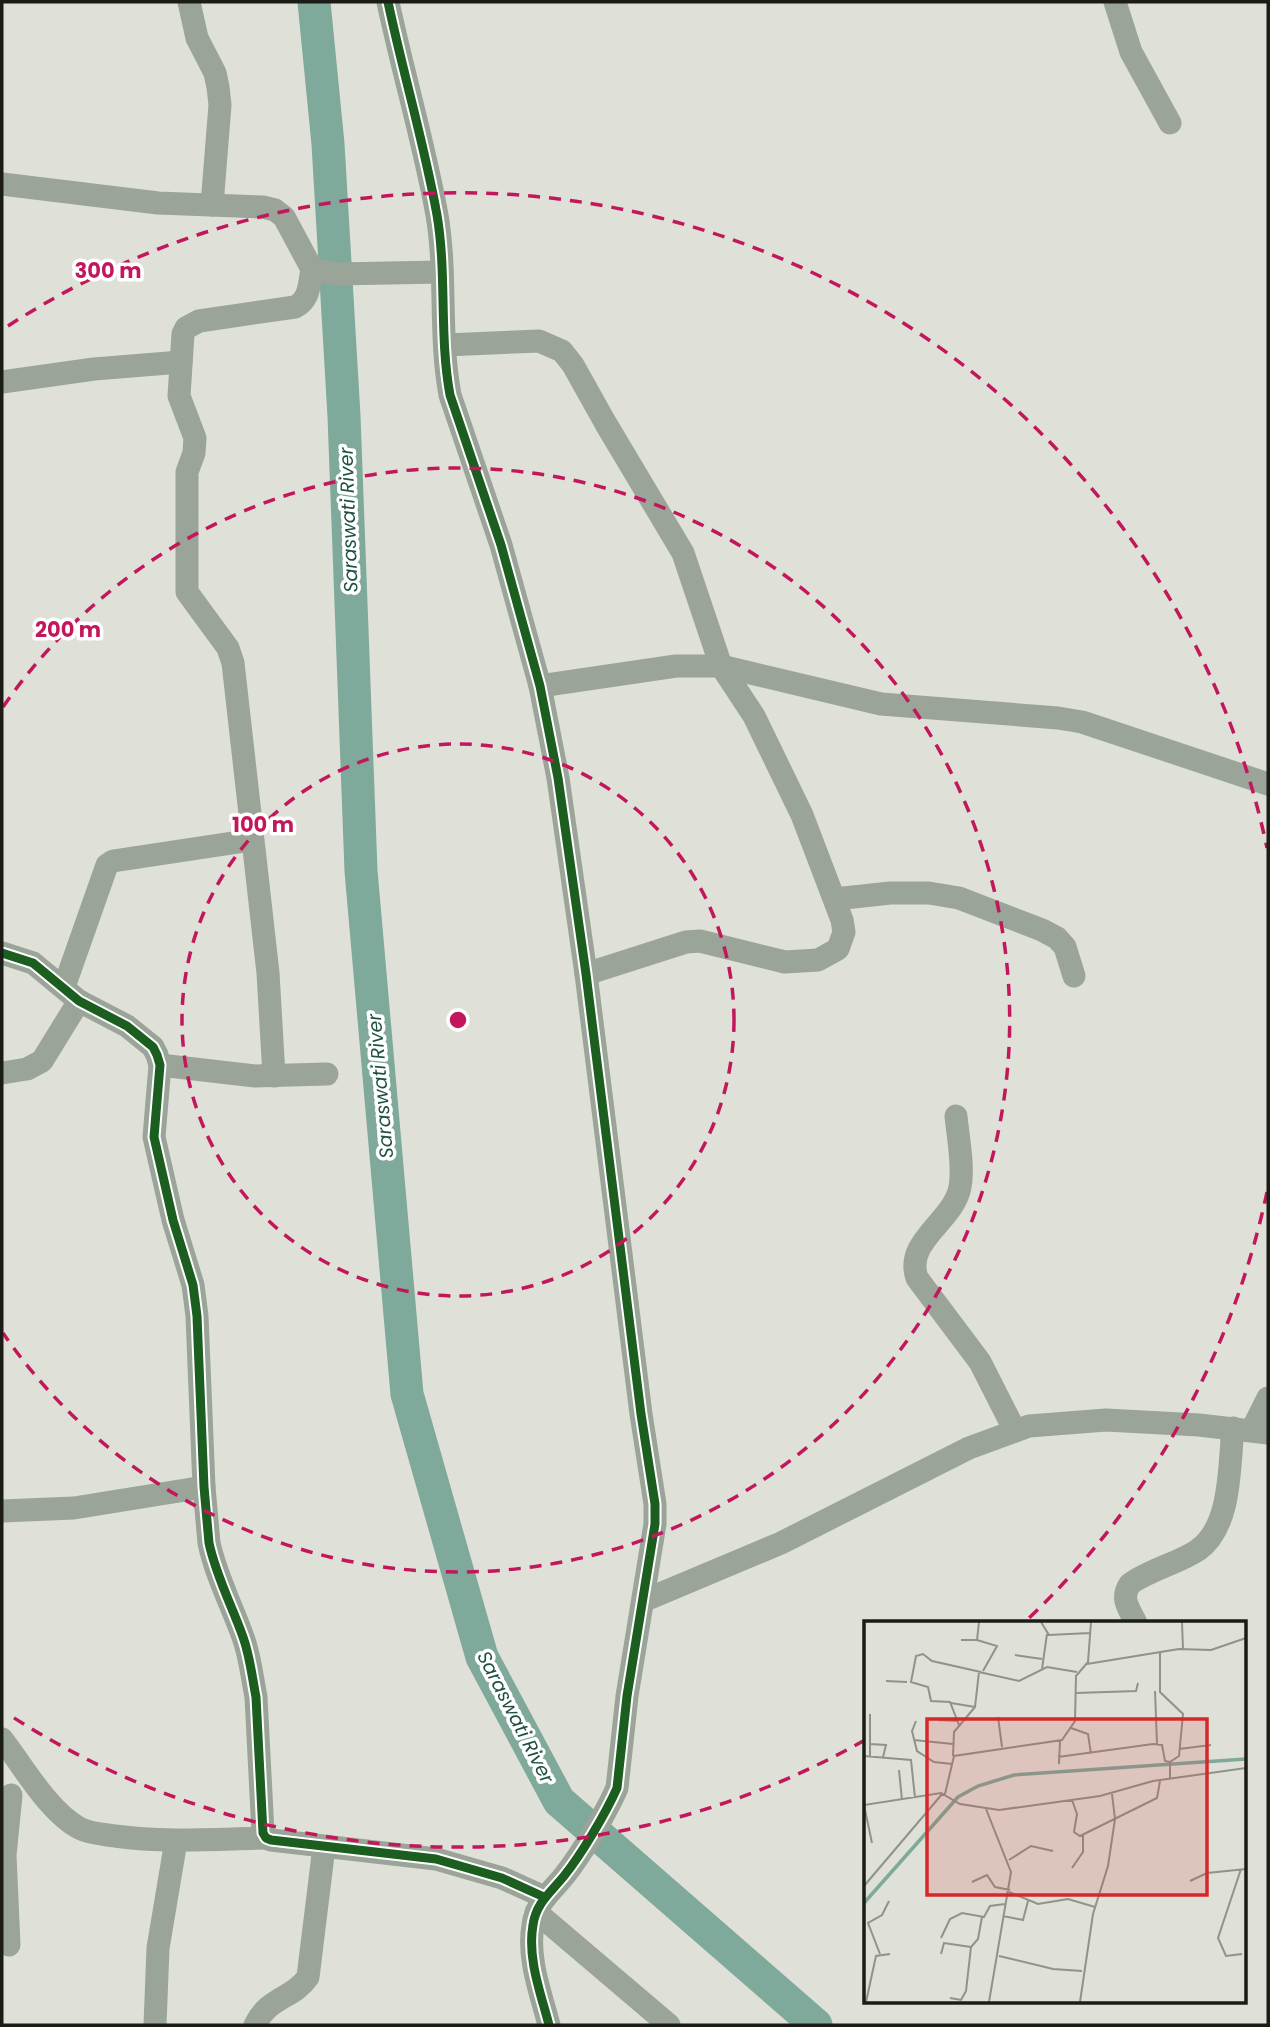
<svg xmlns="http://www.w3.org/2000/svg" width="1270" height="2027" viewBox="0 0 1270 2027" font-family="Poppins,sans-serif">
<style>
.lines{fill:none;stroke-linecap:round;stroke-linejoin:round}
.river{stroke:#7fa99b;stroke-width:33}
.minor{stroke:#9aa498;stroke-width:23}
.cycleway-casing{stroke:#fff;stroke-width:13}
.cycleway{stroke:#1b5e20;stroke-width:9}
.ring{fill:none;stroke:#c2185b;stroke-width:3.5;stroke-dasharray:12 9}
.labels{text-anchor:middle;stroke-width:7;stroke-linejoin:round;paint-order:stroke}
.water-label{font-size:19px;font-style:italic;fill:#1e5144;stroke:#fff}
.inset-river{fill:none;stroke:#7fa99b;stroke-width:3.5}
.inset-road{fill:none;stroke:#91928a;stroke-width:2}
.view{fill:#d62828;fill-opacity:0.15;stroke:#d62828;stroke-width:3.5}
.inset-edge{fill:none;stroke:#1c1c16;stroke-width:3.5}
.centre{fill:#c2185b;stroke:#fff;stroke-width:3.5}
.ring-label{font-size:21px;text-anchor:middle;font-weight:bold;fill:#c2185b;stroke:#fff;stroke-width:7;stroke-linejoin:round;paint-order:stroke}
</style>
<rect width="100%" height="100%" fill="#dfe0d7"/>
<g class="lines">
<polyline class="river" points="314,2 328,144 344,416 361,871 407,1394 482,1657 559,1801 816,2025"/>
<g class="minor">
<polyline points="189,2 197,38 215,73 218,87 220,105 212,205"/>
<path d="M388,2C403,73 424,143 437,215C447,274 439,336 450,395L501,545L540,686L558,778L586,974L641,1414L655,1504V1524L627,1696L617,1788C606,1813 581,1855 564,1876C551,1892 536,1903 533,1925C527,1958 541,1994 549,2025"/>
<polyline points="1115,2 1131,52 1170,123"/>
<polyline points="2,184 158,203 263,207 275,210 284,217 312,269 336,274 442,272"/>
<polyline points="445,345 539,341 562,351 573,365 606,424 683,553 721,666 754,716 802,815 842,920 844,932 838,949 818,960 785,962 700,941 686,942 586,974"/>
<polyline points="2,382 94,369 181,362"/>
<polyline points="540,686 676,666 721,666 881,704 1058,718 1082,722 1268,784"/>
<polyline points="835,899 890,893 929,893 959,898 1042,930 1057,938 1065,947 1074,976"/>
<path d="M2,953L33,963L79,1001L127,1026L153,1047L157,1055L160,1065L154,1137L173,1220L193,1285L197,1316L204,1487L209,1543C216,1576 232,1606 243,1637C250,1656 252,1677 256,1697L263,1833L266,1838L271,1840L436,1859L502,1878L544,1897"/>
<polyline points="64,987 107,865 113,861 252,840"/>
<polyline points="160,1065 255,1076 327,1074"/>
<polyline points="2,1073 27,1069 42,1061 79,1001"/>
<path d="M274,1076L268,973L233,663L228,648L187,592V472L194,453L195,438L179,396L183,334L186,328L199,321L295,307C310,300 309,284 312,269"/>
<path d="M956,1116C958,1137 964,1167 960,1187C954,1221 904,1241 917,1278L980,1362L1015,1431"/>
<polyline points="1252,1430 1268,1398"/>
<polyline points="2,1511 74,1508 204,1487"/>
<polyline points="643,1601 781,1543 969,1448 1029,1426 1106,1420 1199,1425 1268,1433"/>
<path d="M1136,1623C1129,1608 1120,1599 1130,1584C1151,1569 1177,1564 1198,1550C1232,1526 1229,1465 1233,1428"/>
<path d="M2,1739C23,1766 48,1811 79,1828C90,1834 103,1834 115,1836C166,1843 215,1839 266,1838"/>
<polyline points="536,1912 669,2025"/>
<polyline points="9,1945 5,1855 11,1795"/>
<polyline points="155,2025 158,1948 176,1841"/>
<path d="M255,2025C268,1997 293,1999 308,1977L324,1847"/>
</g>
<defs>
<g id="cycleway">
<path d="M388,2C403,73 424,143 437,215C447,274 439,336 450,395L501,545L540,686L558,778L586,974L641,1414L655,1504V1524L627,1696L617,1788C606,1813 581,1855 564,1876C551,1892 536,1903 533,1925C527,1958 541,1994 549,2025"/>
<path d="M2,953L33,963L79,1001L127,1026L153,1047L157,1055L160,1065L154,1137L173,1220L193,1285L197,1316L204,1487L209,1543C216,1576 232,1606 243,1637C250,1656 252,1677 256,1697L263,1833L266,1838L271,1840L436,1859L502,1878L544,1897"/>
</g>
</defs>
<use href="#cycleway" class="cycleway-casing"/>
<use href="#cycleway" class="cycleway"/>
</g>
<g class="ring">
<circle cx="458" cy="1020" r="276"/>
<path d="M3 707A552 552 0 1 1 3 1333"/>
<path d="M1267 1192A827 827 0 0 1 1027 1620M865 1740A827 827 0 0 1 8 1714M8 326A827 827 0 0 1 1267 848"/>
</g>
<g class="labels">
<g class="water-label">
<text transform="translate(348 520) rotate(-92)" y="7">Saraswati River</text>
<text transform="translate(380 1086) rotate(-95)" y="7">Saraswati River</text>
<text transform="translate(516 1717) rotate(63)" y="7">Saraswati River</text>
</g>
</g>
<g transform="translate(864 1621)">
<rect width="382" height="382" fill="#dfe0d7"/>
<path class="inset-river" d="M0,282L94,176L114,165L150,154L382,138"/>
<path class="inset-road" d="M177,1L185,14L226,12M318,1L319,28M97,19H113L115,1M113,19L133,25L119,50M296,32V71L319,93L315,135L306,141V159M151,34L178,38M223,43L315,28L347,29L382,17M178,48L183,13M22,60L43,61M291,70L293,123M212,72L272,70L274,62M87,82L111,86M6,93V135M134,96L138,126M74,99L95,100M52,100L48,110L53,130L70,141L88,143M95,104L86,81L67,80L64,66L47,61L52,35L59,33L68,40L117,51M207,107L224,113L227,133M50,119L89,123M6,123L22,124L19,136M315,128L347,124M0,135L47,139L51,177M89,135L90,111L111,86L115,51L155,60L183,46L213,51M194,136L289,123L298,124L301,140L306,141M195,143L196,120M35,149L38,179M81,173L90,135L198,119L211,100L212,55L224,41L227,1M208,179L213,193L210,211L216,215L293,177L296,160M122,188L147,251L125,381M8,222L0,184L77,172L96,183L135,189L236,175L289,160L382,147M145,239L167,225L189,230M208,247L219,231V214M377,248L354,317L362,335L378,333M326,260L343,252L382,248M108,261L123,254L131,266L146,269M0,265L79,172M145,271L174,283L204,278L231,286M139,295L159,299L164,280M77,317L86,298L98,292L120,296L126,285L141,283M16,333L4,302L18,294L25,280M77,333L80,322L107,326M135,335L189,348L218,350M86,377L97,379L102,370L107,326L114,318L118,296M2,381L12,335L26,333M216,381L229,293L244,245L251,198L248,173"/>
<path class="view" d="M63,98H343V274H63Z"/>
<rect width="382" height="382" class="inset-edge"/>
</g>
<circle cx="458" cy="1020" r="10" class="centre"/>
<g class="ring-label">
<text x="108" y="278">300 m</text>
<text x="68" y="637">200 m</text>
<text x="263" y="832">100 m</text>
</g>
<rect width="1270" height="2027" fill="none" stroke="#1c1c16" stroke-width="7"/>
</svg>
